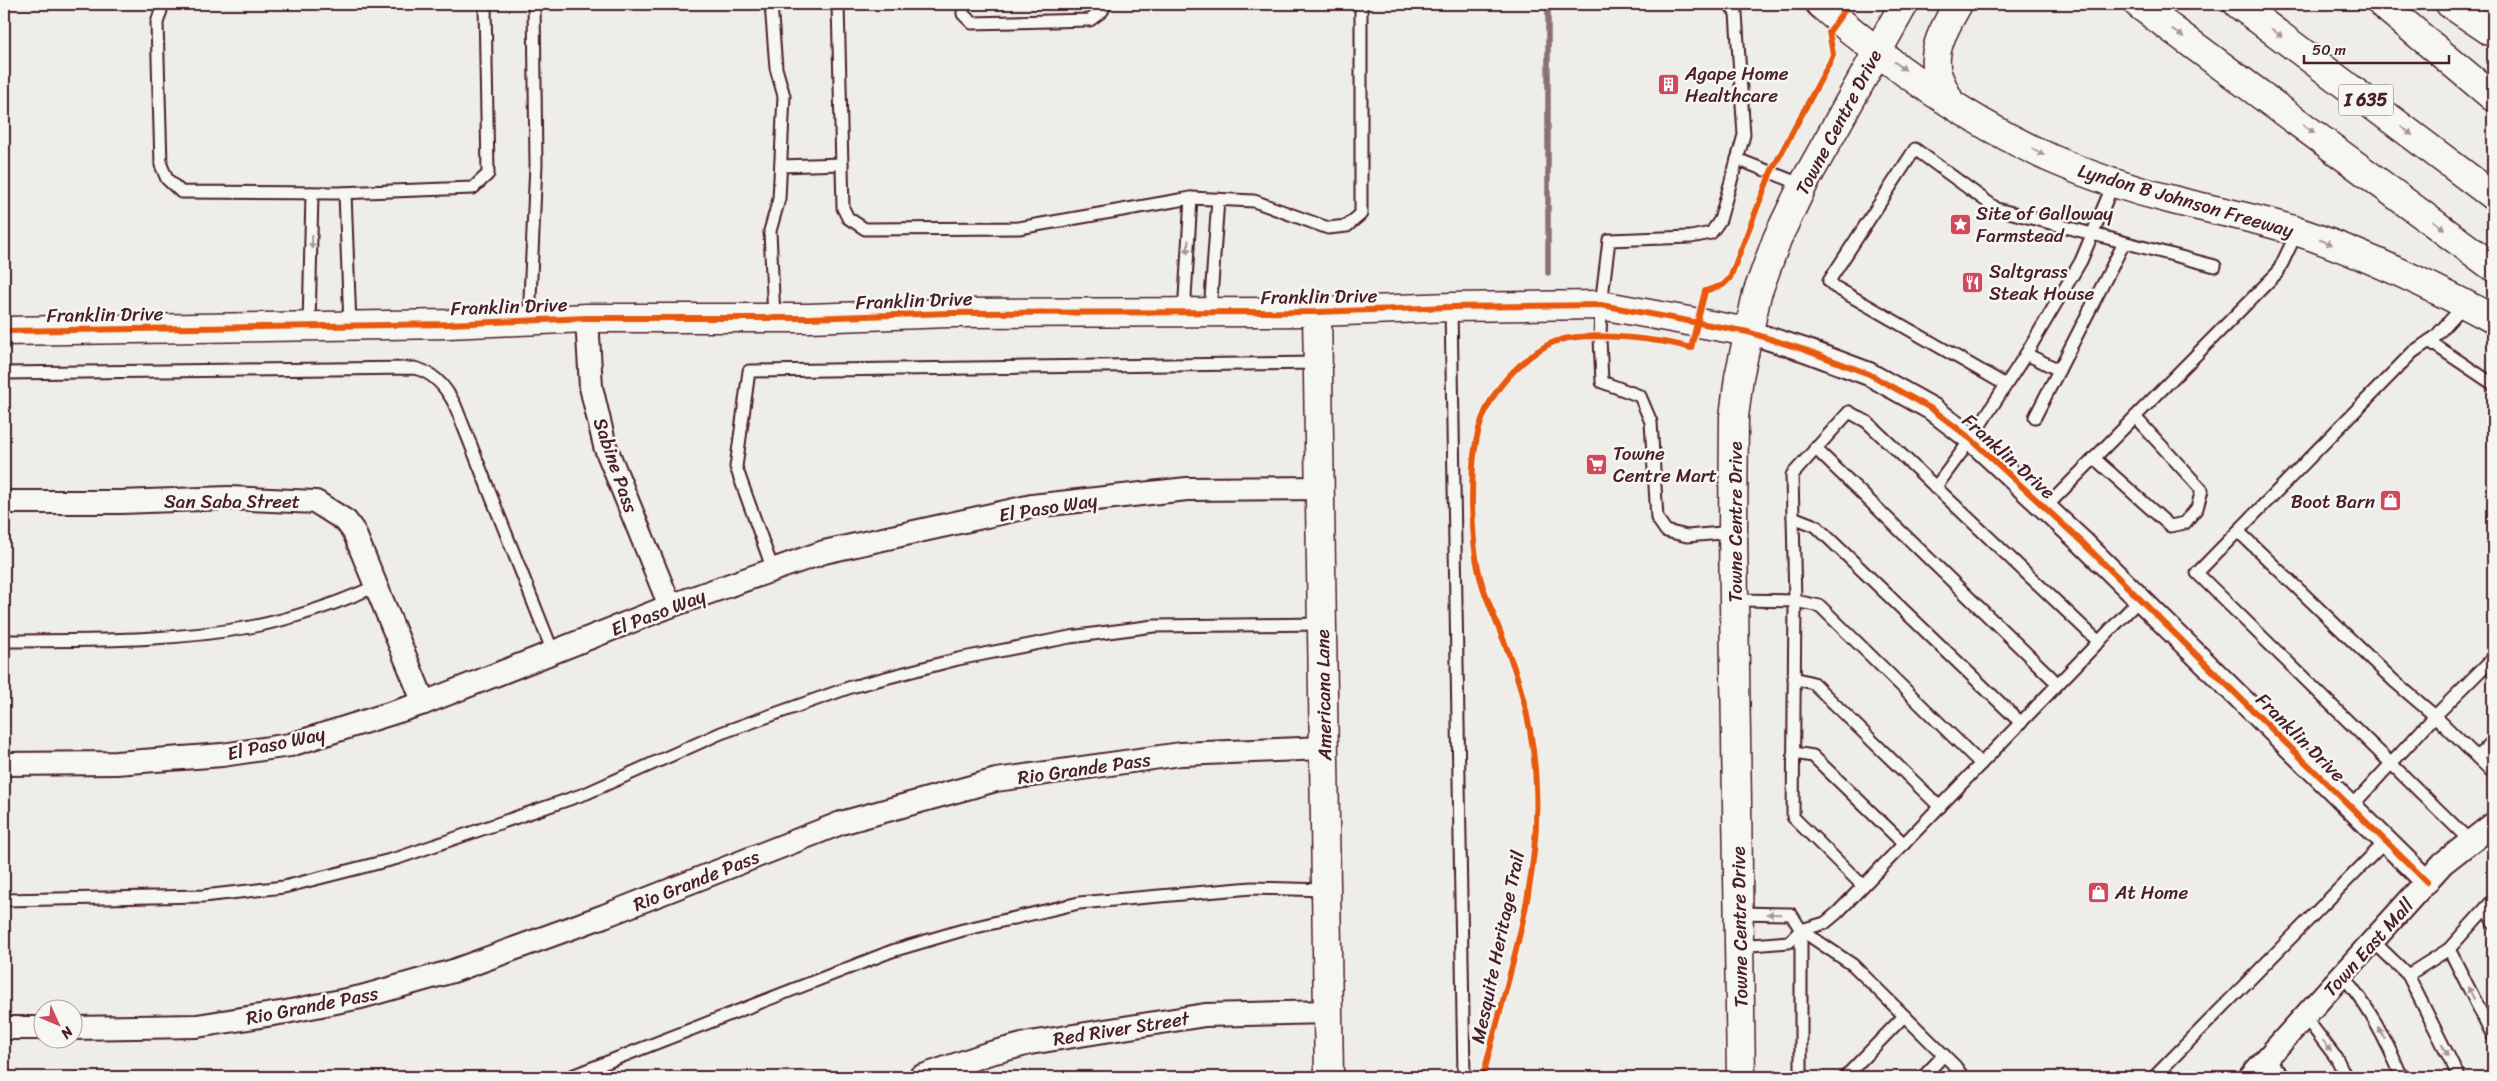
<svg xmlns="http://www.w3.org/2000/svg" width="2497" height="1081" viewBox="0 0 2497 1081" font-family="Sriracha,sans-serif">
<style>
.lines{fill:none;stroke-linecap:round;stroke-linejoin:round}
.stream{stroke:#8a6f74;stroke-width:5.5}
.lane-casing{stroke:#4a1f2b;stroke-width:15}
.street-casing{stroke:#4a1f2b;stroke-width:26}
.secondary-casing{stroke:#4a1f2b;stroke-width:31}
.highway-casing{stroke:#4a1f2b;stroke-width:31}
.lane{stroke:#f6f6f2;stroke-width:11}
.street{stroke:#f6f6f2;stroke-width:22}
.secondary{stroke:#f6f6f2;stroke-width:28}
.highway{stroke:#f6f6f2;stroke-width:28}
.cycleway-casing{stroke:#f6f6f2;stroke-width:9}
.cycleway{stroke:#e8590c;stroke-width:6}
.oneway{fill:#a99598}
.labels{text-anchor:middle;stroke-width:5;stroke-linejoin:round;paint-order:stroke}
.shield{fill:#f6f6f2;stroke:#7e6067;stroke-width:1}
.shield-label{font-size:18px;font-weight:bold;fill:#4a1f2b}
.poi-label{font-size:19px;fill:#4a1f2b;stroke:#f6f6f2;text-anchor:start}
.street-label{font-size:19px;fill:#4a1f2b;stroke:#f6f6f2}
</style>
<rect width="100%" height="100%" fill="#efedea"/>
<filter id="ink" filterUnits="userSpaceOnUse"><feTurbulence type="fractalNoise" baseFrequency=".02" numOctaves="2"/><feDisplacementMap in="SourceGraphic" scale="10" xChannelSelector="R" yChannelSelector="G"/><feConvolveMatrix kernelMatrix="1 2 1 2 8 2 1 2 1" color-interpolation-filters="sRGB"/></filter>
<g filter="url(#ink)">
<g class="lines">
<polyline class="stream" points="1548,273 1548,4"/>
<defs>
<g id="lane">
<polyline points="163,4 157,23 161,165 167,179 181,192 338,193 473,188 488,174 485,4"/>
<polyline points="771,4 776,68 784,96 779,199 770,231 774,318"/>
<polyline points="838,4 843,208 848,218 865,229 1019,228 1191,198 1254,201 1328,228 1347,226 1361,214 1361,4"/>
<polyline points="963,4 963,14 972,23 1090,20 1102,11 1106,4"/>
<polyline points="1729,4 1736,13 1744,135 1720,220 1711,233 1691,237 1609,240 1601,305 1600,338 1602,382 1640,396 1651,422 1657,518 1666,531 1687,536 1733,532"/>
<polyline points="1737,159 1803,185"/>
<polyline points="781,166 842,164"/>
<polyline points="345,193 350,325"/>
<polyline points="2465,304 2435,337 2413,352 2197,573 2470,841"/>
<polyline points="1451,307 1464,1077"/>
<polyline points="1210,313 1218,199"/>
<polyline points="1184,314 1191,198"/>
<polyline points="529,321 536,164 534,4"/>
<polyline points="309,326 312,193"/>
<polyline points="2429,341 2493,384"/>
<polyline points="2026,354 2059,370"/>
<path d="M4,373L414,368C434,372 446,387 455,405L553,652"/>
<polyline points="2006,385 1835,287 1829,281 1915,149 1997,209 2215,266"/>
<polyline points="2035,417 2124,243"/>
<polyline points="1815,448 2058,684"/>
<polyline points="2094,458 2170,526 2185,523 2197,508 2202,490 2135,417"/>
<polyline points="1935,488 1971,439 2026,354 2081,261 2114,182"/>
<polyline points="2045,508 2278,272 2297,232"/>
<polyline points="1793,517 1816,526 2021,723"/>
<polyline points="2238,531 2394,681 2435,716 2493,658"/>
<polyline points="773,570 736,467 749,371 1318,363"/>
<polyline points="1735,600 1795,601 1820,606 1981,764"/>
<path d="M4,641C86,640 169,642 250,627C293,619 336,604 376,586"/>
<polyline points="1794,678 1813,683 1940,807"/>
<polyline points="1794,753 1813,756 1904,844"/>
<polyline points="2477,757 2493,741"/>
<polyline points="2351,807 2435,716 2493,773"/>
<polyline points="1863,886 1793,817 1795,601 1792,475 1849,412 1867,422 2099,642"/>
<polyline points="4,900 203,896 284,887 398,858 587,793 721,733 851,687 958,659 1070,637 1154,626 1322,624"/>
<polyline points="2486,908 2493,922"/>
<polyline points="1739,913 1791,914 1801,930 1853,965 1955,1066 1963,1077"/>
<polyline points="2373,941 2408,975 2449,949 2493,900"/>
<polyline points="1739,946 1789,942 1801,930 1825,923 1837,913 2140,599"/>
<polyline points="2449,949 2493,1036"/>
<path d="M2342,975C2369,1006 2386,1040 2402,1077"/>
<polyline points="2408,975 2459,1077"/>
<polyline points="2305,1017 2337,1059 2346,1077"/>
<polyline points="2267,1058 2285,1077"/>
<polyline points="569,1077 892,951 963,930 1079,903 1252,888 1326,890"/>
<polyline points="1801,1077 1801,930"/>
<polyline points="1845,1077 1904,1016"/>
<polyline points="1923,1077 1944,1055"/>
<polyline points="2154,1077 2386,841"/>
</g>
<g id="street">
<polyline points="587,318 591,387 605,446 670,606"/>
<polyline points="1748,332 1805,350 1869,374 1932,409 1971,439 2083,543 2427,882"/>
<polyline points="4,502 121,502 228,498 316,502 346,521 354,532 424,703"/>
<polyline points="4,764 116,763 222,755 290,745 424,703 670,606 824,552 1032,506 1187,489 1320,488"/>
<polyline points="4,1028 42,1028"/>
<polyline points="72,1028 197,1026 286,1012 361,997 453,971 604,916 841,823 996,780 1181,754 1324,748"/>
<polyline points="920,1077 987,1054 1030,1043 1205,1015 1328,1012"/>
<polyline points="2250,1077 2443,863 2493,824"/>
</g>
<g id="secondary">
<path d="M1820,4C1889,65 1968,121 2052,159C2090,176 2132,190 2173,200C2212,210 2252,217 2290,229C2361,252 2428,284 2493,319"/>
<path d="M1950,102C1946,93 1940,83 1937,73C1931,48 1947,24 1958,4"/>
<polyline points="1317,312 1329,1077"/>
<polyline points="4,331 448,324 587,318 809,318 949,313 1317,312 1451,307 1601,305 1748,332"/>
<polyline points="1741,1077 1733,532 1734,417 1739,377 1757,294 1777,239 1803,185 1904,4"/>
</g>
<g id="highway">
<polyline points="2138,4 2493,267"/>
<polyline points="2238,4 2493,196"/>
<polyline points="2382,4 2493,97"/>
<polyline points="2450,4 2493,33"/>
</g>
</defs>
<use href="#lane" class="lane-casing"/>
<use href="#street" class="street-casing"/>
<use href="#secondary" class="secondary-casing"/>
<use href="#highway" class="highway-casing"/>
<use href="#lane" class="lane"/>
<use href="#street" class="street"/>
<use href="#secondary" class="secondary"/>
<use href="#highway" class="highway"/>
<defs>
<g id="cycleway">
<polyline points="4,331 448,324 587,318 809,318 949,313 1317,312 1451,307 1601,305 1748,332 1805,350 1869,374 1932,409 1971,439 2083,543 2427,882"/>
<path d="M1483,1077C1506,982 1541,886 1536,787C1535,753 1529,719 1520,687C1511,653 1494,620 1483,587C1474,560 1473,532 1472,504C1472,448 1475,406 1519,366C1529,357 1541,347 1554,342C1583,330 1660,339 1691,348L1705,291L1723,285L1730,278L1771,172L1830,62L1833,54L1829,32L1849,4"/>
</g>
</defs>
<use href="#cycleway" class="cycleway-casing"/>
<use href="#cycleway" class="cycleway"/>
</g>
<defs><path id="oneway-solid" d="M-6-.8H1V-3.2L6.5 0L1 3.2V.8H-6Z" transform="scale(1.25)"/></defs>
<g class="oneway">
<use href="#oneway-solid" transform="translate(2178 33) rotate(36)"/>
<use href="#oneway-solid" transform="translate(2277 33) rotate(37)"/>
<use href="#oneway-solid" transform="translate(1900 66) rotate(36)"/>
<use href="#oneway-solid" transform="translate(2309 129) rotate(36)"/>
<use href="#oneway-solid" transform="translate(2407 131) rotate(37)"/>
<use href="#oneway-solid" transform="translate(2038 152) rotate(26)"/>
<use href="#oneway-solid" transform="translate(2439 225) rotate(37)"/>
<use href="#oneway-solid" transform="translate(312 242) rotate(92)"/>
<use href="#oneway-solid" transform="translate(2326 242) rotate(21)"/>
<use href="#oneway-solid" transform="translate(1188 247) rotate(94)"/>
<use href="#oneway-solid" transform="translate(1774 914) rotate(-178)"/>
<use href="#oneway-solid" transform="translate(2471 993) rotate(-117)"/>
<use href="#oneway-solid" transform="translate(2382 1033) rotate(-119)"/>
<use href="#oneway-solid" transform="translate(2327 1046) rotate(53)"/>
<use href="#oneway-solid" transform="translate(2445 1050) rotate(64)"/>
</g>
</g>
<defs>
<symbol id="building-square" viewBox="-11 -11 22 22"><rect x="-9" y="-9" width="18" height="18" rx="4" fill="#d1495b" stroke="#f6f6f2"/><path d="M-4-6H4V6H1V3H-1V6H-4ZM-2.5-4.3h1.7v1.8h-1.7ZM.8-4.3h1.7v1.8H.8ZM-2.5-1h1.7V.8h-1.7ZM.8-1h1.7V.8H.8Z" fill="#fff"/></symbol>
<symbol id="sight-square" viewBox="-11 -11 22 22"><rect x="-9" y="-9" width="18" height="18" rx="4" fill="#d1495b" stroke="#f6f6f2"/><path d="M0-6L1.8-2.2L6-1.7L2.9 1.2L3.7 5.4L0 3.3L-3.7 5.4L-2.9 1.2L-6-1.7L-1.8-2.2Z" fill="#fff"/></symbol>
<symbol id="restaurant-square" viewBox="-11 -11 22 22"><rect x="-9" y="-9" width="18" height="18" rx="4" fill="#d1495b" stroke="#f6f6f2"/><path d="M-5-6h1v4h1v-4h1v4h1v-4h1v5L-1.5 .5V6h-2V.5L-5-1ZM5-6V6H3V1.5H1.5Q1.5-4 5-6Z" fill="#fff"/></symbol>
<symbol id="supermarket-square" viewBox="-11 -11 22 22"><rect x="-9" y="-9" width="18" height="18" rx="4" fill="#d1495b" stroke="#f6f6f2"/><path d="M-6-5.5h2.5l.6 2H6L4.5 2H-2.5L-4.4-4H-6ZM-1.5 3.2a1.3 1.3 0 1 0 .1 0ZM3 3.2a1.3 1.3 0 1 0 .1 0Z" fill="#fff"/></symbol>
<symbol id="shop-square" viewBox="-11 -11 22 22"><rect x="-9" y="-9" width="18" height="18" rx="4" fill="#d1495b" stroke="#f6f6f2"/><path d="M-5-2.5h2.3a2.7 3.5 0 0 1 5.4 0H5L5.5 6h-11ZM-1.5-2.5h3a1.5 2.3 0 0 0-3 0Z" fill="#fff"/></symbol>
</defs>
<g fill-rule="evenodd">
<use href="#building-square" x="1656" y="72" width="25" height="25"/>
<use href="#sight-square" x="1948" y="212" width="25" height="25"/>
<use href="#restaurant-square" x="1960" y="270" width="25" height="25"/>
<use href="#supermarket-square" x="1584" y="452" width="25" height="25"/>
<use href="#shop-square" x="2378" y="488" width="25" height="25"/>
<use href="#shop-square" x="2086" y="880" width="25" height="25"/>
</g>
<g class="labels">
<rect class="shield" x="2338.5" y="84.5" width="55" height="31" rx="4"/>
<g class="shield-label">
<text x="2366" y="106">I 635</text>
</g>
<g class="poi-label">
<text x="1685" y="80">Agape Home<tspan x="1685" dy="22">Healthcare</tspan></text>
<text x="1976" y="220">Site of Galloway<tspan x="1976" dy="22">Farmstead</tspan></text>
<text x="1989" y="278">Saltgrass<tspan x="1989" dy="22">Steak House</tspan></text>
<text x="1613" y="460">Towne<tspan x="1613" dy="22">Centre Mart</tspan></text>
<text x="2375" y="508" text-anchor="end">Boot Barn</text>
<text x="2115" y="899">At Home</text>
</g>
<g class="street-label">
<text transform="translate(1838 122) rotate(-62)" y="7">Towne Centre Drive</text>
<text transform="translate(2186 200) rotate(16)" y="7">Lyndon B Johnson Freeway</text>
<text transform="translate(1319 296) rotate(-1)" y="7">Franklin Drive</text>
<text transform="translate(914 300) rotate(-2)" y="7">Franklin Drive</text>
<text transform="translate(509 306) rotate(-2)" y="7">Franklin Drive</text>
<text transform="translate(105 314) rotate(-1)" y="7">Franklin Drive</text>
<text transform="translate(2009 456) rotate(42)" y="7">Franklin Drive</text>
<text transform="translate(616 465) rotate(71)" y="7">Sabine Pass</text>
<text x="232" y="508">San Saba Street</text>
<text transform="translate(1048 507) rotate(-9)" y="7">El Paso Way</text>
<text transform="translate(1735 522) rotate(-90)" y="7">Towne Centre Drive</text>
<text transform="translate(658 612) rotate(-21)" y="7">El Paso Way</text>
<text transform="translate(1323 695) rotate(-91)" y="7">Americana Lane</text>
<text transform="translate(2301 737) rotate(45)" y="7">Franklin Drive</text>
<text transform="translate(276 743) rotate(-12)" y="7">El Paso Way</text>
<text transform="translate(1084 768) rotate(-8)" y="7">Rio Grande Pass</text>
<text transform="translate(696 880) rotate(-22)" y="7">Rio Grande Pass</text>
<text transform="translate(1739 927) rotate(-91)" y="7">Towne Centre Drive</text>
<text transform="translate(1497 947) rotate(-78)" y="7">Mesquite Heritage Trail</text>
<text transform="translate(2368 947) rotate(-48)" y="7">Town East Mall</text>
<text transform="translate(312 1005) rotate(-11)" y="7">Rio Grande Pass</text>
<text transform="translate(1121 1028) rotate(-9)" y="7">Red River Street</text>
</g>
</g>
<rect width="2497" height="1081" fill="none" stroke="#f6f6f2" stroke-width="20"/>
<rect x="10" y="10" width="2477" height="1061" fill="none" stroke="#4a1f2b" stroke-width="2" filter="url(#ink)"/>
<g transform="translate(58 1024) rotate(134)"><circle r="24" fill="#f6f6f2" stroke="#b1a0a2"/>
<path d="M0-4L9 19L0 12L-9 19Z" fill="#d1495b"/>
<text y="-8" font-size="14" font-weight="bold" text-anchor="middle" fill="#4a1f2b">N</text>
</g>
<path d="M2304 55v8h145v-8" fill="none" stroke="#4a1f2b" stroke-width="2.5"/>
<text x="2312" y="55" font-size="15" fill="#4a1f2b" stroke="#f6f6f2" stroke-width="4" paint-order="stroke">50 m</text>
</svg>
